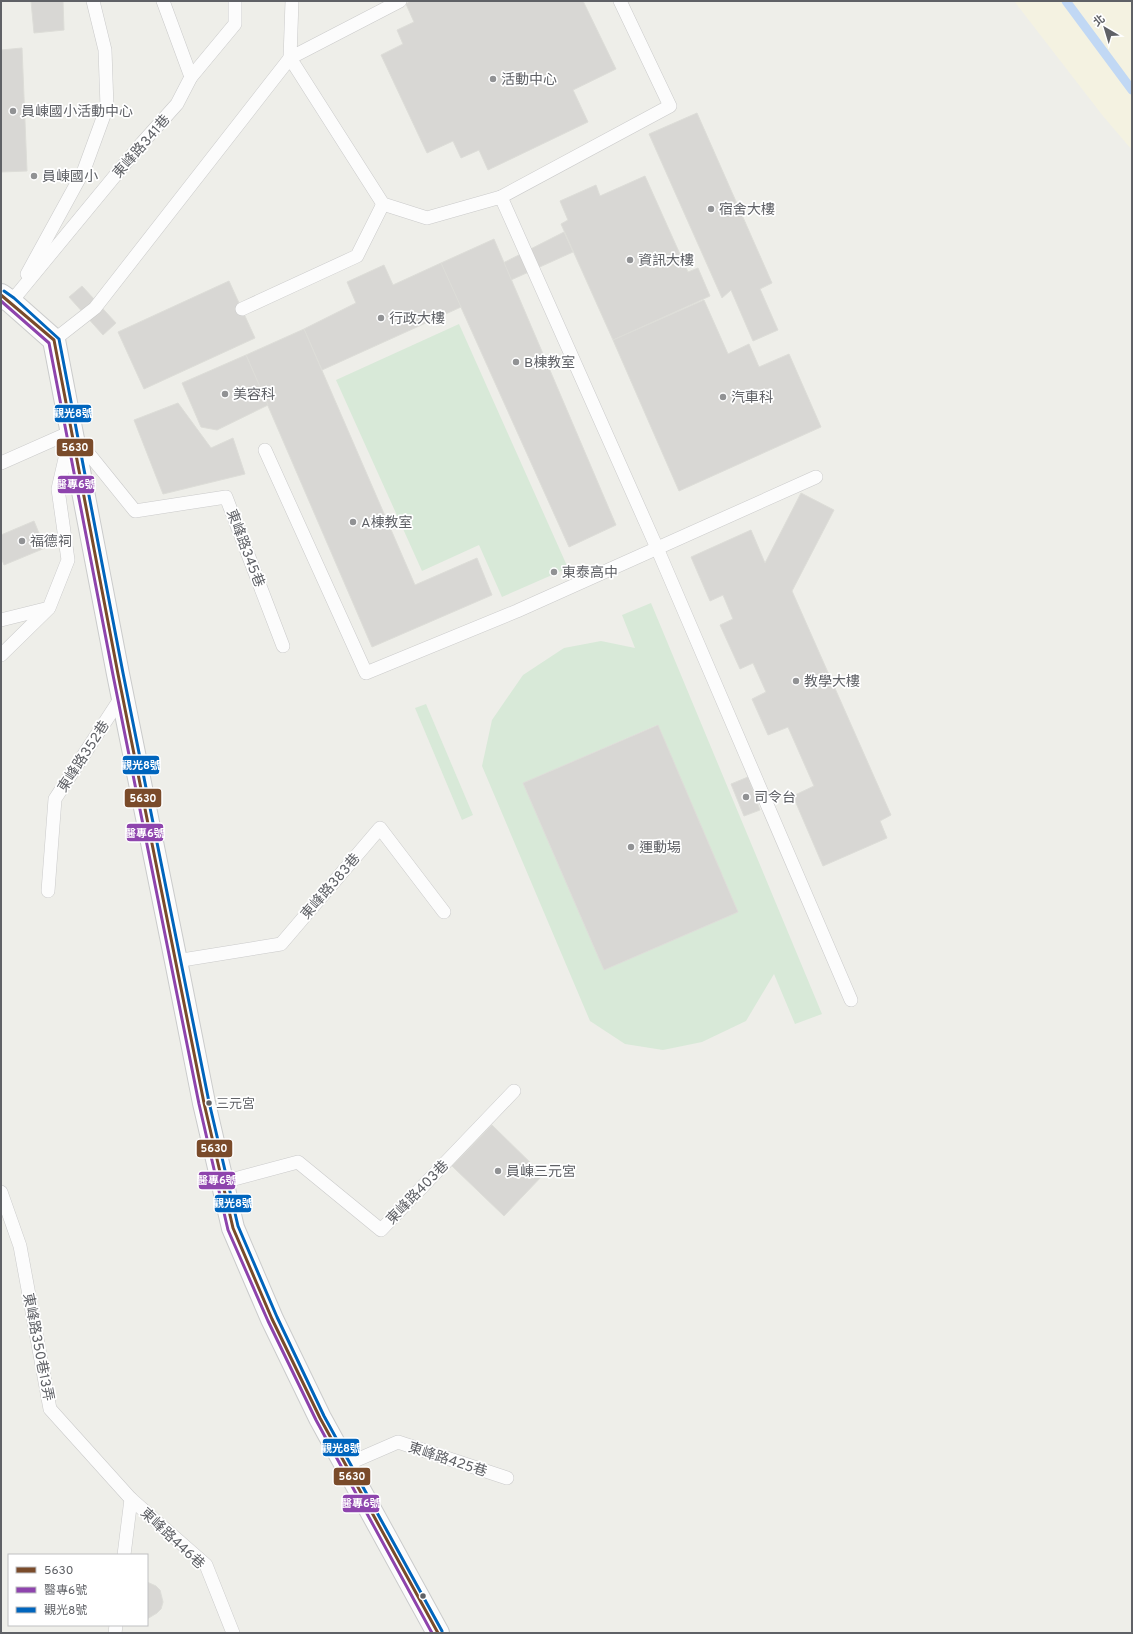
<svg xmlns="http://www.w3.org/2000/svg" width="1133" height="1634" viewBox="0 0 1133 1634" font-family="Overpass,'Noto Sans TC',sans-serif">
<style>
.green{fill:#d8e9d8;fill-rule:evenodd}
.sand{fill:#f4f2e1}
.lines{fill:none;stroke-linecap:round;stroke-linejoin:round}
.stream{stroke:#c1d8f4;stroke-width:9}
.building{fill:#d8d7d4;stroke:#ddddd8}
.lane-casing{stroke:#cacaca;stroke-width:14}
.secondary-casing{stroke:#cacbcb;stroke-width:24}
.lane{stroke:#fcfcfc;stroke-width:13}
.secondary{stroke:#fcfcfc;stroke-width:22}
.bus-1-casing{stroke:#fff;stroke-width:6}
.bus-2-casing{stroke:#fff;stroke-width:6}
.bus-3-casing{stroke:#fff;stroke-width:6}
.bus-1{stroke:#7a4b2a;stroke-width:3}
.bus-2{stroke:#8e44ad;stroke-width:3}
.bus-3{stroke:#0065bd;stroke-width:3}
.poi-dot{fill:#919294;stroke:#fff;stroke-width:1.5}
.bus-dot{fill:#5f6166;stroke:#fff;stroke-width:1.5}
.labels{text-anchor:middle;stroke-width:3.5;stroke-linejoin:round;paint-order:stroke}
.bus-label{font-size:13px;fill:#5f6166;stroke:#fff;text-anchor:start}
.poi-label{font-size:14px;fill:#5f6166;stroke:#fff;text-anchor:start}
.street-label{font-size:14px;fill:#5f6166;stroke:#fff}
.line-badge{stroke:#fff;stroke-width:1.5}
.badge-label{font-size:11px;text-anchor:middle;font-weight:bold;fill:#fff}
</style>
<rect width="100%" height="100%" fill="#eeeee9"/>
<g class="green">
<polygon points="459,324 568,568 502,597 479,545 422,571 336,380"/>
<path d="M651,603L822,1014L795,1024L774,974L746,1021L702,1042L663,1050L625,1044L590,1021L482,766L492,720L523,675L564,648L601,641L635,648L622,615ZM657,725L738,912L604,970L523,783Z"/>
<polygon points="426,704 473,815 462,820 415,708"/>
</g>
<polygon class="sand" points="1014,1 1132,1 1132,150 1103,116"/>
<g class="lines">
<polyline class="stream" points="1066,1 1132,90"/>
</g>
<g class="building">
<polygon points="31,1 63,1 64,30 34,33"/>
<polygon points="411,1 583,1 616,69 573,90 588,122 488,170 479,150 461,158 453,141 427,153 381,55 403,44 397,30 414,22 406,4"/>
<polygon points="22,48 27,171 1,172 1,50"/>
<polygon points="697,113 772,283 760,289 778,330 753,341 731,290 722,298 649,134"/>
<polygon points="645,176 688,272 698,268 710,296 613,340 561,224 568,220 560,201 596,185 600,196"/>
<polygon points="564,232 573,252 511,280 503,263"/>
<polygon points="494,239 616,525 569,547 441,263"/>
<polygon points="441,263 461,307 322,370 304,329 356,303 347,282 384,265 393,285"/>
<polygon points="229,281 255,338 144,389 118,332"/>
<polygon points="82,286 116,323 103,335 69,297"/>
<polygon points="704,300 728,354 749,344 759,367 789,354 821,427 679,491 613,340"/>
<polygon points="304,329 415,585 477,558 492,595 372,647 246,355"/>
<polygon points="246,355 268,405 217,430 201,427 182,383"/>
<polygon points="178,403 211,448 233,438 245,474 163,494 134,420"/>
<polygon points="801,493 834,510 792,591 891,815 880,821 887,838 823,866 793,796 814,786 788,727 768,735 752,699 766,692 753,663 740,669 720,625 733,619 723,595 710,601 691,557 751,530 765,563"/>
<polygon points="34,521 45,548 4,565 1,557 1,535"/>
<polygon points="658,725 738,912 604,970 523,783"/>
<polygon points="748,777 760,810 744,816 731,784"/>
<polygon points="492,1125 543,1175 504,1216 452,1166"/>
<polygon points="147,1582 156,1586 160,1590 163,1602 161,1609 157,1613 147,1619"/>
</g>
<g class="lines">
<defs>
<g id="lane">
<polyline points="163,1 191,77"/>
<polyline points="292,1 290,58 400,1"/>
<polyline points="501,197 670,106 620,1"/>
<polyline points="27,274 84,170 107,107 105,50 93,1"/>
<polyline points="11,302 142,143 177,104 191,77 235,24 235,1"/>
<polyline points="242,309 357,256 383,204"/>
<polyline points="54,340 95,308 290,58 383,204 427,218 501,197 657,548 851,1000"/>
<polyline points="76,438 135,511 226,497 283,646"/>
<polyline points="265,450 366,673 517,611 816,477"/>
<polyline points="1,463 71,432"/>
<polyline points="1,620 49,608 68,560 58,489 69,441"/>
<polyline points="1,655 48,609"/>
<polyline points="48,891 55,799 122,696"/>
<polyline points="176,961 281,944 380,828 444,912"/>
<polyline points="223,1182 298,1162 381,1230 514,1091"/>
<polyline points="1,1192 20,1246 50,1409 131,1499"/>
<polyline points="345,1465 398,1442 507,1478"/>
<polyline points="124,1555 131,1499 206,1565 233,1633"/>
<polyline points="115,1633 116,1625"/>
</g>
<polyline id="secondary" points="1,295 11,302 54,340 118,674 176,961 204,1103 233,1228 272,1319 320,1418 438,1633"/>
</defs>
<use href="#lane" class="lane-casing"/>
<use href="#secondary" class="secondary-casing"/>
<use href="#lane" class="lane"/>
<use href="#secondary" class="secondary"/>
<defs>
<polyline id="bus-1" points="1,295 54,340 118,674 204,1103 233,1228 272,1319 320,1418 438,1633"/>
<polyline id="bus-2" points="1,301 49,343 113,675 199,1104 228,1230 268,1321 316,1420 432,1633"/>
<polyline id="bus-3" points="4,291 14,298 59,339 123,673 209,1102 238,1226 277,1317 324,1416 442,1631"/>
</defs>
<use href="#bus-1" class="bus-1-casing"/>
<use href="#bus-2" class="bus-2-casing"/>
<use href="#bus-3" class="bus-3-casing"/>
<use href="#bus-1" class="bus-1"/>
<use href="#bus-2" class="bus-2"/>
<use href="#bus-3" class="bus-3"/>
</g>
<g class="poi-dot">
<circle cx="493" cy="79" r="4"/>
<circle cx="13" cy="111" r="4"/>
<circle cx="34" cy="176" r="4"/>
<circle cx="711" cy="209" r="4"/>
<circle cx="630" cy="260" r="4"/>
<circle cx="381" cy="318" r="4"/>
<circle cx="516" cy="362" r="4"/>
<circle cx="225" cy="394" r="4"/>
<circle cx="723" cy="397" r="4"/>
<circle cx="353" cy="522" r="4"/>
<circle cx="22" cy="541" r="4"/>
<circle cx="554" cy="572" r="4"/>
<circle cx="796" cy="681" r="4"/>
<circle cx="746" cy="797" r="4"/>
<circle cx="631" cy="847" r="4"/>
<circle cx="498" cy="1171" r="4"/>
</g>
<g class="bus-dot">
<circle cx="209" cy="1103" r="3.5"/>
<circle cx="423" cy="1596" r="3.5"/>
</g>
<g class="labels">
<g class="bus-label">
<text x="216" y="1108">三元宮</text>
</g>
<g class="poi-label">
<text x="501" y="84">活動中心</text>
<text x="21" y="116">員崠國小活動中心</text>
<text x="42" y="181">員崠國小</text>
<text x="719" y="214">宿舍大樓</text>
<text x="638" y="265">資訊大樓</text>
<text x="389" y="323">行政大樓</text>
<text x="524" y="367">B棟教室</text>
<text x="233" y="399">美容科</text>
<text x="731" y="402">汽車科</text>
<text x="361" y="527">A棟教室</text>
<text x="30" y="546">福德祠</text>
<text x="562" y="577">東泰高中</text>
<text x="804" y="686">教學大樓</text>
<text x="754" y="802">司令台</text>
<text x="639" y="852">運動場</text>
<text x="506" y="1176">員崠三元宮</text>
</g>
<g class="street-label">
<text transform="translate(141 146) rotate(-49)" y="5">東峰路341巷</text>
<text transform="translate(246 548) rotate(69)" y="5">東峰路345巷</text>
<text transform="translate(83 756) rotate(-57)" y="5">東峰路352巷</text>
<text transform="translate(330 886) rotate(-49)" y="5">東峰路383巷</text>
<text transform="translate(417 1192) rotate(-46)" y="5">東峰路403巷</text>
<text transform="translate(39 1347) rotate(79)" y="5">東峰路350巷13弄</text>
<text transform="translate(448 1459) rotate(18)" y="5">東峰路425巷</text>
<text transform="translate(173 1538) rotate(43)" y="5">東峰路446巷</text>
</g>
</g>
<g class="line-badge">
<rect x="54" y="404" width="38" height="19" rx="4" fill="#0065bd"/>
<rect x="56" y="438" width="38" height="19" rx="4" fill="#7a4b2a"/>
<rect x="57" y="475" width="38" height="19" rx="4" fill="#8e44ad"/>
<rect x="122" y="755" width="38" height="20" rx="4" fill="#0065bd"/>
<rect x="124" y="788" width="38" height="20" rx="4" fill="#7a4b2a"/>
<rect x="126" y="823" width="38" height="19" rx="4" fill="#8e44ad"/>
<rect x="196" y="1139" width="37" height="19" rx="4" fill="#7a4b2a"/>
<rect x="198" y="1171" width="38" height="19" rx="4" fill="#8e44ad"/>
<rect x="214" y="1194" width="38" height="19" rx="4" fill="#0065bd"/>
<rect x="322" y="1438" width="38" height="19" rx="4" fill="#0065bd"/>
<rect x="333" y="1467" width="38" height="19" rx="4" fill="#7a4b2a"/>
<rect x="342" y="1494" width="38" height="19" rx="4" fill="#8e44ad"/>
</g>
<g class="badge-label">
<text x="73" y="417">觀光8號</text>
<text x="75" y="451">5630</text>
<text x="76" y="488">醫專6號</text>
<text x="141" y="769">觀光8號</text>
<text x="143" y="802">5630</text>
<text x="145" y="837">醫專6號</text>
<text x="214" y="1152">5630</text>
<text x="217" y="1184">醫專6號</text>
<text x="233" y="1207">觀光8號</text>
<text x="341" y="1452">觀光8號</text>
<text x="352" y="1480">5630</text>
<text x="361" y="1507">醫專6號</text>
</g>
<rect width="1133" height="1634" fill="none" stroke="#5f6166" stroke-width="4"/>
<rect x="8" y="1554" width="140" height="72" fill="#ffffff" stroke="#bfc0c2"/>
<rect x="16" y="1567" width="20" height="6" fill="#7a4b2a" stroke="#bfc0c2"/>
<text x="44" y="1574" font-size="12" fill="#5f6166">5630</text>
<rect x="16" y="1587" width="20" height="6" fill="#8e44ad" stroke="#bfc0c2"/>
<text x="44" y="1594" font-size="12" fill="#5f6166">醫專6號</text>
<rect x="16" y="1607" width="20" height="6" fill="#0065bd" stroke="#bfc0c2"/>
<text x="44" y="1614" font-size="12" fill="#5f6166">觀光8號</text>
<g transform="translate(1105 28) rotate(322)" stroke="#ffffff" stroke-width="3" paint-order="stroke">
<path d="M0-3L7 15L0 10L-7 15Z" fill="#5f6166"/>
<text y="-6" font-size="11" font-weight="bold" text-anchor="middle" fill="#5f6166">北</text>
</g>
</svg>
